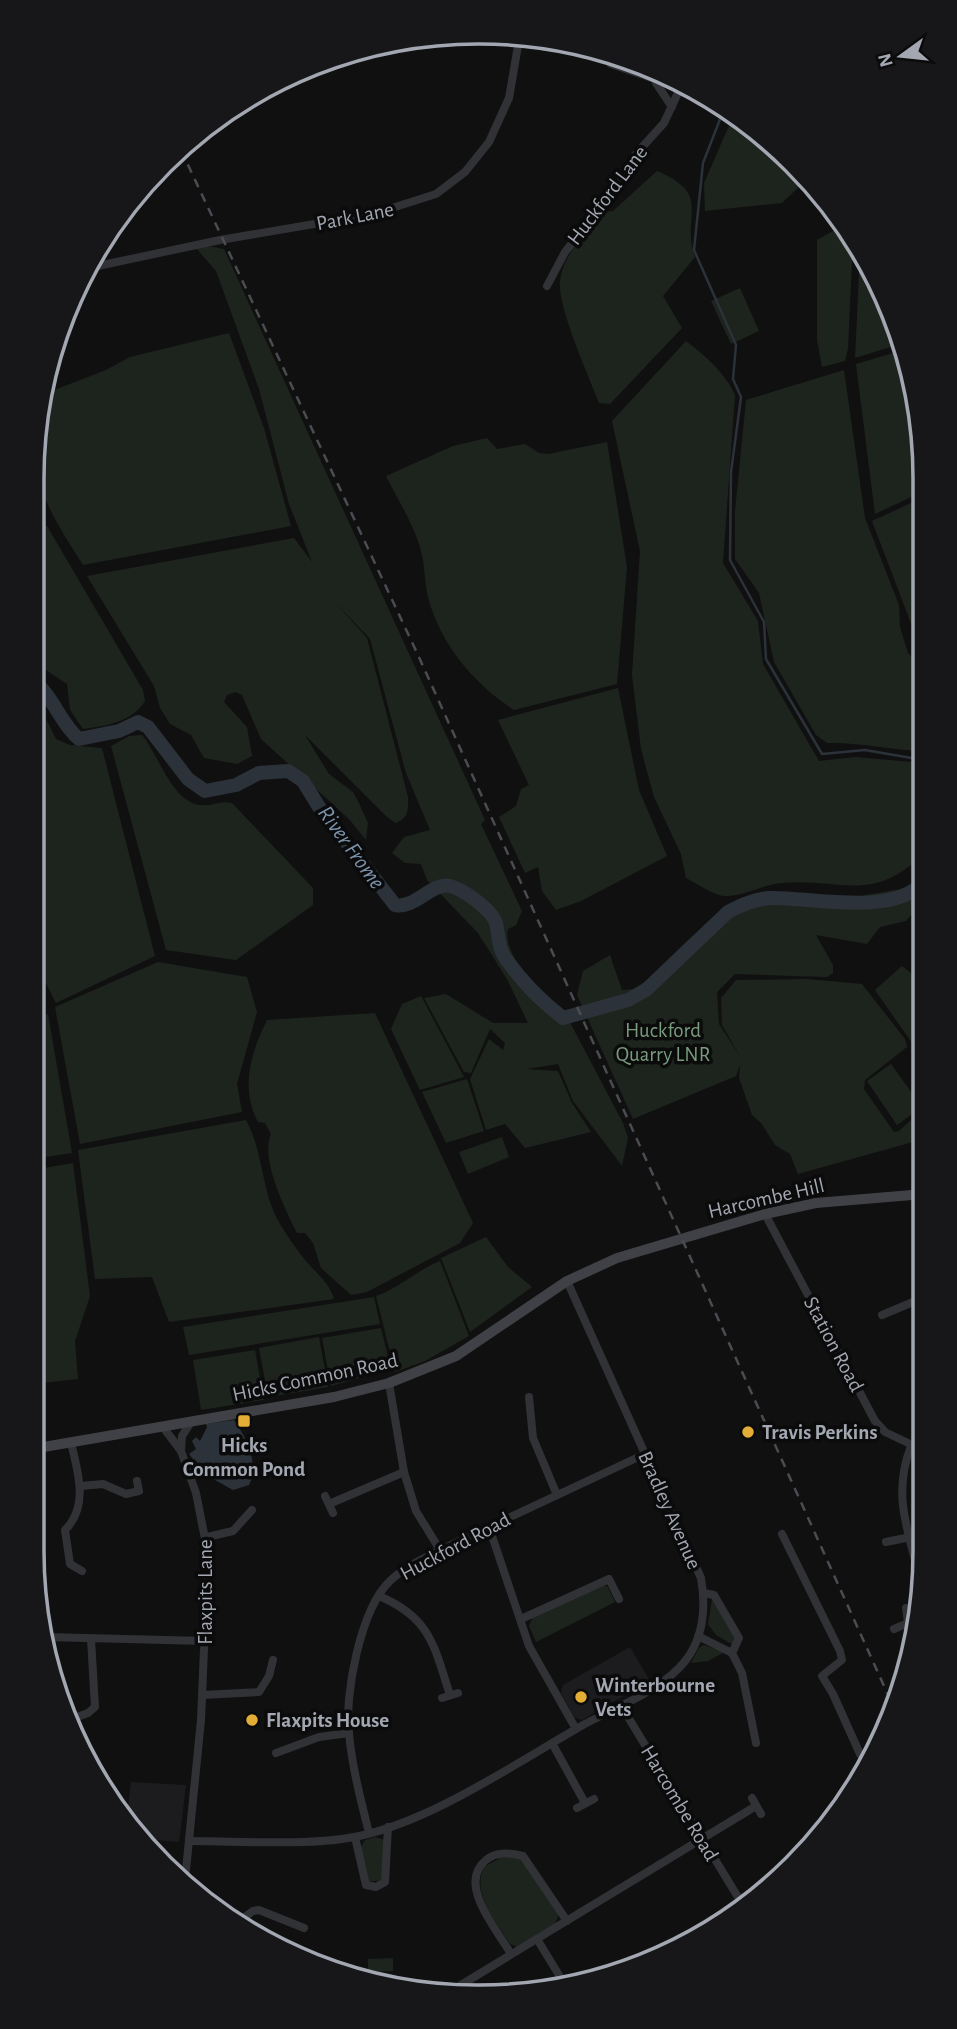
<svg xmlns="http://www.w3.org/2000/svg" width="957" height="2029" viewBox="0 0 957 2029" font-family="'Alegreya Sans',sans-serif">
<style>
.built{fill:#1c1c1e}
.green{fill:#1d241e}
.water{fill:#2b3239}
.lines{fill:none;stroke-linecap:round;stroke-linejoin:round}
.stream{stroke:#2b3239;stroke-width:2.5}
.river{stroke:#2b3239;stroke-width:14}
.street{stroke:#313236;stroke-width:8}
.secondary{stroke:#404146;stroke-width:10}
.rail{stroke:#4b4c51;stroke-width:2.5;stroke-dasharray:9 7;stroke-linecap:butt}
.poi-dot{fill:#e4ad35;stroke:#0b0b0c;stroke-width:2.5}
.labels{text-anchor:middle;stroke-width:7;stroke-linejoin:round;paint-order:stroke}
.street-label{font-size:21px;fill:#a2a7b1;stroke:#0b0b0c}
.park-label{font-size:21px;fill:#7a9b7d;stroke:#0b0b0c}
.poi-label{font-size:21px;font-weight:bold;fill:#a2a7b1;stroke:#0b0b0c;text-anchor:start}
.water-label{font-size:23px;font-style:italic;fill:#7b93ab;stroke:#0b0b0c}
.rim{fill:none;stroke:#a2a7b1;stroke-width:3.5}
</style>
<rect width="100%" height="100%" fill="#101011"/>
<g class="built">
<polygon points="630,1647 650,1681 582,1720 574,1717 561,1693 563,1685"/>
<polygon points="131,1782 186,1785 179,1842 141,1839 124,1823 116,1808 128,1807"/>
</g>
<g class="green">
<polygon points="734,114 751,124 804,177 804,182 782,203 705,211 704,183"/>
<path d="M657,171C714,195 680,215 695,257L663,296L682,328L610,404L599,403C589,377 559,310 560,285C560,257 587,231 603,212L613,211Z"/>
<polygon points="844,225 853,240 848,348 845,361 822,367 817,340 817,240"/>
<path d="M207,246L224,249L485,820L481,824L522,911L516,925L508,929C501,954 544,999 564,1011L623,1123L628,1138L622,1166L573,1101L558,1064L527,1069L558,1071L572,1103L591,1132L525,1148L505,1124L486,1130L470,1079L489,1039L503,1050L505,1043L490,1029L471,1073L464,1072L424,998L446,994L493,1023H528L508,981L478,933L427,880L421,864L405,863L392,853L404,837L430,830L406,773L370,639L334,601L367,638L408,797C408,810 409,818 395,823L386,816L305,735L329,774L353,792L358,801L368,823L366,840L349,819L261,739L242,695L236,692L227,695L224,702L247,727L252,756L237,764L204,758L191,735L170,724L160,708L154,686L87,576L294,538L312,562L289,504L259,389L216,271L196,248Z"/>
<path d="M860,253C879,286 896,306 894,346L855,358Z"/>
<polygon points="740,288 759,331 731,344 711,301"/>
<path d="M229,333L264,428L291,526L83,565C63,533 36,495 36,456C36,435 45,412 49,392L106,370L130,357Z"/>
<path d="M686,341C706,356 725,373 735,395L723,563L758,621L763,664L819,761L855,757L923,763V855C870,904 842,878 782,883C764,884 743,897 725,896C713,895 696,883 686,878L681,854L654,797L641,749L632,675L640,551L612,421Z"/>
<polygon points="903,350 922,420 922,492 875,514 856,364"/>
<path d="M844,370L865,518L899,605L900,627L908,653L922,666L923,751C890,750 859,742 827,743L816,735L774,662L759,593L735,559V511L746,400Z"/>
<path d="M487,438L497,449L525,444L539,453L548,454L607,442L627,567L617,684L514,710C474,684 440,644 428,597C424,580 425,560 419,544C411,520 397,498 386,476L453,446Z"/>
<polygon points="922,498 922,624 912,626 872,521"/>
<path d="M37,521L47,526L143,690L145,701C132,722 106,726 83,729L70,710L67,684L32,661V523Z"/>
<polygon points="618,688 639,790 667,856 581,901 556,910 542,891 538,867 525,873 499,817 516,806 521,789 529,785 498,720"/>
<polygon points="32,697 39,705 56,739 70,745 102,748 155,956 56,1003 32,956"/>
<path d="M142,735C159,755 171,800 199,805C211,807 220,800 232,803L313,888V905L236,960L166,950L111,746L129,736Z"/>
<polygon points="923,876 923,901 906,921 880,927 867,944 816,935 833,965 833,973 827,977 735,974 717,992 719,1024 741,1058 722,1025 721,998 736,980 807,979 862,984 905,1039 907,1047 865,1080 864,1089 894,1132 899,1131 923,1109 924,1133 913,1142 798,1174 790,1154 775,1145 761,1123 752,1115 739,1078 740,1065 736,1076 633,1119 577,995 583,971 610,955 622,990 633,989 664,970 667,961 686,942 740,898 760,894 860,896 907,888"/>
<polygon points="158,962 247,977 257,1012 237,1084 242,1112 80,1144 55,1007"/>
<polygon points="902,966 924,983 924,1060 875,990"/>
<polygon points="32,970 44,1000 40,1008 32,1012"/>
<polygon points="421,996 464,1077 420,1090 391,1029 402,1004"/>
<path d="M375,1013L473,1223L460,1243L367,1292L351,1295L321,1268L313,1243L305,1233H297C285,1209 260,1159 271,1134L265,1123L258,1122C240,1088 251,1052 267,1020Z"/>
<polygon points="48,1014 72,1153 32,1159 32,1020"/>
<polygon points="891,1064 922,1107 897,1125 867,1081"/>
<polygon points="467,1079 484,1131 446,1143 422,1092"/>
<path d="M246,1120C264,1153 261,1192 280,1224C287,1235 294,1246 302,1256C313,1271 329,1281 334,1299L169,1322L152,1277L95,1279L78,1150Z"/>
<polygon points="502,1137 509,1157 468,1174 459,1152"/>
<polygon points="73,1163 90,1296 75,1341 78,1379 32,1384 32,1170"/>
<polygon points="486,1237 508,1267 532,1287 470,1332 441,1258"/>
<path d="M440,1261L469,1336L425,1361L395,1372L376,1296C401,1287 417,1270 440,1261Z"/>
<polygon points="374,1297 380,1324 189,1355 183,1327"/>
<polygon points="381,1328 391,1369 331,1386 322,1338"/>
<polygon points="319,1337 328,1387 268,1397 259,1348"/>
<polygon points="255,1350 264,1400 201,1410 193,1360"/>
<polygon points="602,1586 607,1586 615,1602 536,1642 529,1626 533,1617"/>
<polygon points="712,1599 737,1638 733,1645 716,1635 708,1624"/>
<polygon points="704,1645 725,1652 708,1661 691,1663 699,1648"/>
<polygon points="375,1837 385,1840 382,1880 368,1882 360,1849 365,1840"/>
<path d="M511,1857L521,1859L559,1914L555,1924L518,1947L510,1944C496,1921 471,1894 484,1867L500,1858Z"/>
<polygon points="393,1958 393,1971 368,1972 368,1959"/>
</g>
<path class="water" d="M234,1420C246,1437 260,1464 249,1485L233,1490L204,1474L189,1454L196,1449L192,1441L196,1437L200,1441L207,1427L206,1424Z"/>
<g class="lines">
<polyline class="stream" points="724,109 703,163 694,250 736,345 733,379 741,397 731,472 730,560 764,622 766,659 822,754 865,750 923,760"/>
<path class="river" d="M32,680C54,696 59,722 79,739L119,731L138,722L148,727L188,779L205,791L236,785L259,773L288,771L303,781L319,807L395,905C416,909 431,882 450,886C463,889 492,910 496,923C499,936 498,948 506,959C523,983 540,1000 563,1018L628,1000L646,990L728,912C741,905 755,899 770,898C810,897 894,917 923,882"/>
<g class="street">
<polyline points="611,64 681,88"/>
<polyline points="656,83 672,107"/>
<polyline points="93,267 220,240 373,214 436,194 465,172 489,142 509,98 519,40"/>
<polyline points="547,286 565,252 619,184 635,155 664,123 682,84"/>
<polyline points="765,1214 875,1421 885,1432 925,1451"/>
<polyline points="882,1315 913,1302 925,1306"/>
<polyline points="389,1383 404,1472 416,1511 440,1550"/>
<polyline points="529,1397 533,1438 557,1495"/>
<polyline points="163,1427 181,1451 196,1493 208,1554 201,1720 185,1880"/>
<path d="M71,1443C78,1472 89,1506 65,1530L70,1564L82,1571"/>
<path d="M911,1446C892,1495 908,1530 920,1579"/>
<polyline points="181,1451 182,1436 191,1422"/>
<polyline points="81,1486 103,1484 126,1494 139,1491 137,1481"/>
<polyline points="325,1496 333,1513"/>
<polyline points="329,1504 404,1472"/>
<polyline points="489,1527 529,1646 576,1729"/>
<polyline points="782,1534 840,1651 842,1660 822,1676 833,1694 860,1754 867,1762"/>
<polyline points="207,1537 233,1531 252,1510"/>
<polyline points="886,1542 925,1534"/>
<polyline points="704,1593 714,1595 739,1638 732,1653"/>
<path d="M379,1596C431,1618 434,1646 450,1695"/>
<polyline points="521,1619 609,1579 619,1599"/>
<polyline points="894,1629 908,1623 906,1608"/>
<polyline points="698,1636 732,1653 742,1673 756,1743"/>
<polyline points="46,1637 205,1641"/>
<polyline points="202,1695 259,1692 269,1676 273,1660"/>
<polyline points="442,1698 458,1693"/>
<polyline points="620,1704 741,1902"/>
<polyline points="69,1720 88,1713 95,1707 91,1639"/>
<polyline points="552,1743 585,1803"/>
<polyline points="276,1753 319,1737 349,1733"/>
<polyline points="752,1798 761,1814"/>
<polyline points="577,1808 594,1799"/>
<path d="M369,1833C361,1801 352,1767 349,1733C344,1695 361,1608 390,1581C404,1567 423,1559 440,1550L645,1454"/>
<polyline points="355,1837 366,1885 376,1887 385,1882 388,1827"/>
<path d="M189,1841C236,1841 309,1846 354,1837C429,1823 516,1763 583,1725C616,1707 663,1690 686,1660C704,1636 706,1607 701,1578L567,1281"/>
<polyline points="235,1924 253,1911 259,1910 304,1928"/>
<polyline points="537,1939 565,1985"/>
<path d="M511,1954C498,1931 456,1884 486,1860C497,1851 510,1853 523,1856L567,1921"/>
<polyline points="381,1981 382,1985"/>
<polyline points="451,1991 756,1806"/>
</g>
<polyline class="secondary" points="32,1449 334,1397 389,1383 456,1356 567,1281 617,1258 765,1214 816,1203 924,1194"/>
<polyline class="rail" points="181,150 418,655 894,1708"/>
</g>
<g class="poi-dot">
<rect x="237" y="1414" width="14" height="14" rx="3.5"/>
<circle cx="748" cy="1432" r="7"/>
<circle cx="581" cy="1697" r="7"/>
<circle cx="252" cy="1720" r="7"/>
</g>
<g class="labels">
<g class="street-label">
<text transform="translate(607 195) rotate(-53)" y="7">Huckford Lane</text>
<text transform="translate(355 216) rotate(-11)" y="7">Park Lane</text>
<text transform="translate(766 1198) rotate(-13)" y="7">Harcombe Hill</text>
<text transform="translate(834 1344) rotate(62)" y="7">Station Road</text>
<text transform="translate(315 1377) rotate(-12)" y="7">Hicks Common Road</text>
<text transform="translate(670 1510) rotate(66)" y="7">Bradley Avenue</text>
<text transform="translate(455 1546) rotate(-28)" y="7">Huckford Road</text>
<text transform="translate(205 1592) rotate(-90)" y="7">Flaxpits Lane</text>
<text transform="translate(680 1803) rotate(59)" y="7">Harcombe Road</text>
</g>
<g class="park-label">
<text x="663" y="1037">Huckford<tspan x="663" dy="24">Quarry LNR</tspan></text>
</g>
<g class="poi-label">
<text x="762" y="1439">Travis Perkins</text>
<text x="244" y="1452" text-anchor="middle">Hicks<tspan x="244" dy="24">Common Pond</tspan></text>
<text x="595" y="1692">Winterbourne<tspan x="595" dy="24">Vets</tspan></text>
<text x="266" y="1727">Flaxpits House</text>
</g>
<g class="water-label">
<text transform="translate(352 847) rotate(54)" y="8">River Frome</text>
</g>
</g>
<path d="M0 0H957V2029H0ZM478 44H479A434 434 0 0 1 913 478V1551A434 434 0 0 1 479 1985H478A434 434 0 0 1 44 1551V478A434 434 0 0 1 478 44Z" fill="#171719" fill-rule="evenodd"/>
<path class="rim" d="M478 44H479A434 434 0 0 1 913 478V1551A434 434 0 0 1 479 1985H478A434 434 0 0 1 44 1551V478A434 434 0 0 1 478 44Z"/>
<g transform="translate(901 56) rotate(255)" stroke="#0b0b0c" stroke-width="5" paint-order="stroke">
<path d="M0-5L12 26L0 18L-12 26Z" fill="#a2a7b1"/>
<text y="-10" font-size="19" font-weight="bold" text-anchor="middle" fill="#a2a7b1">N</text>
</g>
</svg>
